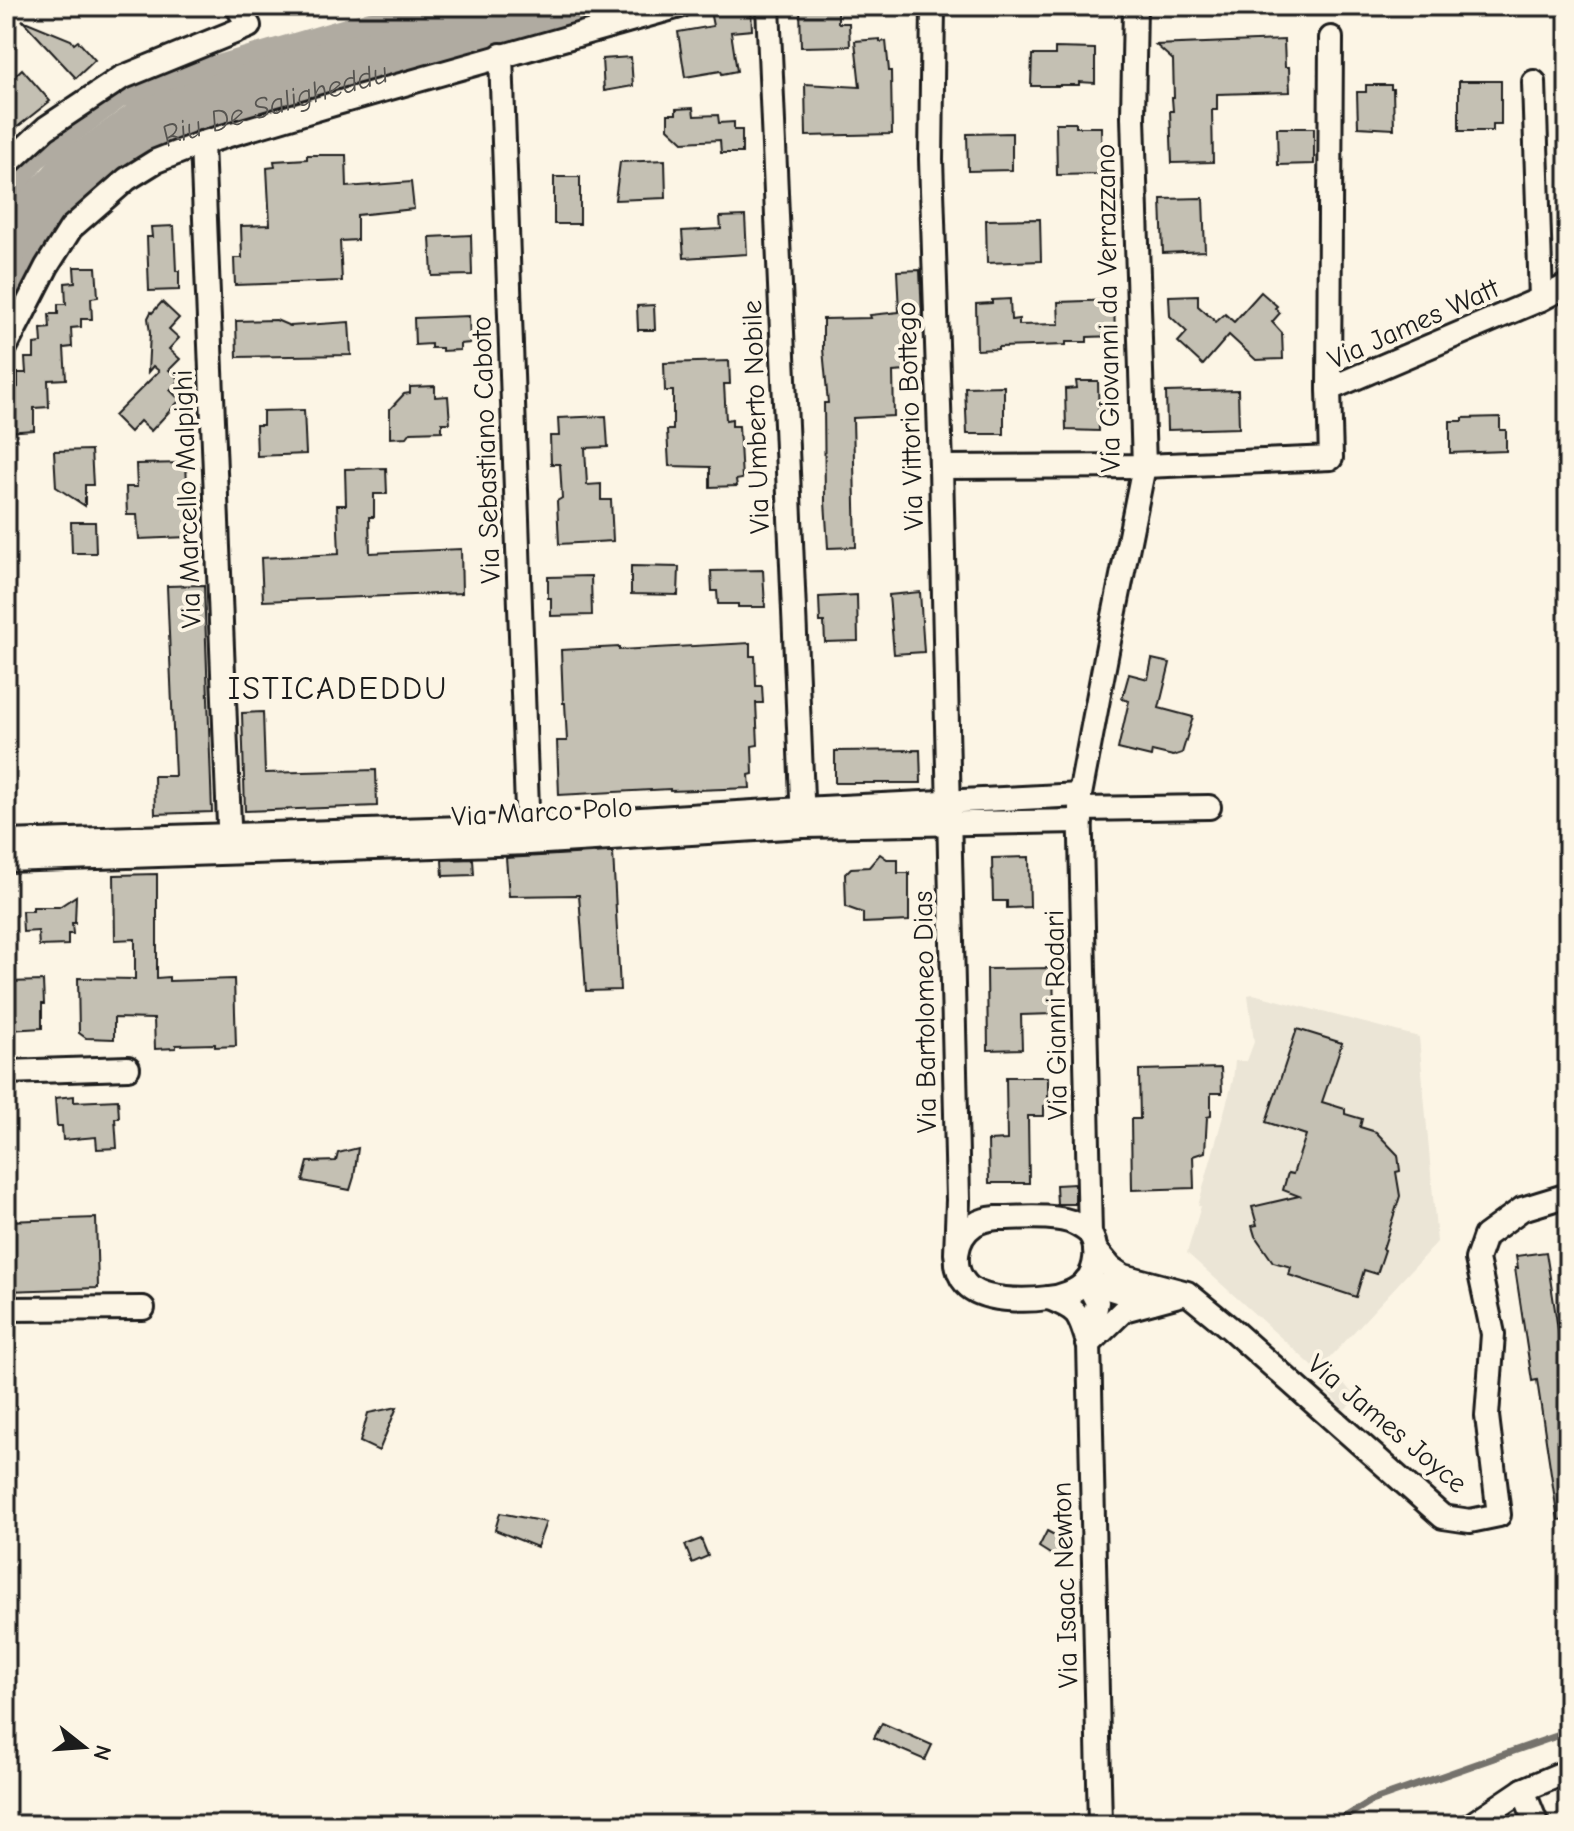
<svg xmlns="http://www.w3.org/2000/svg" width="1574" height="1831" viewBox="0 0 1574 1831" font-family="'Comic Neue',sans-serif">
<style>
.built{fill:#ebe5d6}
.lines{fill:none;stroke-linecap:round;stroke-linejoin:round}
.stream{stroke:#75726c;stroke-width:7}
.canal{stroke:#b0aba1;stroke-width:24}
.river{stroke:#b0aba1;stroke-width:40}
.building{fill:#c4c0b3;stroke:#1c1c1c;stroke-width:2}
.street-casing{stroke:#1c1c1c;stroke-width:28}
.street{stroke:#fcf5e5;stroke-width:22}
.labels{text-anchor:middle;stroke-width:8;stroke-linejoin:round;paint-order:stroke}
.street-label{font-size:28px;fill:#1c1c1c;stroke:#fcf5e5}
.water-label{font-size:30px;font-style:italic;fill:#575551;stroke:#fcf5e5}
.quarter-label{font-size:32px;letter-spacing:2px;fill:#1c1c1c;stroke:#fcf5e5}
</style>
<rect width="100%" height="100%" fill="#fcf5e5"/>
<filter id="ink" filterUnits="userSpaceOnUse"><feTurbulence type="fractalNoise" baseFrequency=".0125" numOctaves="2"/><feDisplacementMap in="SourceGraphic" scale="16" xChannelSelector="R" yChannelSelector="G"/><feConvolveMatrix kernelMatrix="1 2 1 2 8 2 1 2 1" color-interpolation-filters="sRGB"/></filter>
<g filter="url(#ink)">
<polygon class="built" points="1253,994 1419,1037 1437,1242 1326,1362 1357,1399 1344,1410 1320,1384 1322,1381 1318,1377 1316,1379 1318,1371 1187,1253 1201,1206 1198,1206 1233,1080 1235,1061 1247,1061 1254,1042 1248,995"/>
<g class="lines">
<polyline class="stream" points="1332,1825 1371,1801 1568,1732"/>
<g class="canal">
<polyline points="6,196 35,158 119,96 429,6"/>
<path id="s1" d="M6,302L42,235L87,186L129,154L171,134L612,6"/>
</g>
<polyline class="river" points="6,252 23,220 64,175 141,120 220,93 325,62 555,6"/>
</g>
<g class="building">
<polygon points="731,6 751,6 752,30 731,32 737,71 722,74 721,71 685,77 678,32 713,26 710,11"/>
<polygon points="838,6 838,23 849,23 850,46 801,47 800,7"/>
<polygon points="22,20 71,40 74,44 78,41 95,60 76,78"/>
<polygon points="880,39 880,42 886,41 889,71 891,71 892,134 806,136 805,84 860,87 855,41"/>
<polygon points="1284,40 1285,67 1289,67 1290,92 1217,94 1217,110 1212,110 1213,162 1172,163 1170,111 1173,111 1172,98 1174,98 1173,60 1156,45"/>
<polygon points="1055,48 1095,49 1095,83 1079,82 1079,85 1060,85 1060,86 1031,86 1032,55 1055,55"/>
<polygon points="631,57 633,86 604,91 602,59"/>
<polygon points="22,69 50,101 6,136 6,84"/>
<polygon points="1459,81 1501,81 1501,124 1493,124 1493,131 1459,131"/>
<polygon points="1366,85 1391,85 1391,89 1393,89 1394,129 1358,127 1357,92 1366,92"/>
<polygon points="693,108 694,116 718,115 719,123 734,122 734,130 742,130 742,153 721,153 720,140 683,142 668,128 668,114 676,114 676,109"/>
<polygon points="1056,123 1076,123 1076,127 1101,127 1102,174 1057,175"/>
<polygon points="1277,128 1314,128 1314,164 1278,165"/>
<polygon points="1012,133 1012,170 968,171 967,134"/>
<polygon points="307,155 346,155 347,187 411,182 414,209 357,215 357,240 340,241 342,281 235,285 234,258 242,258 241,226 270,225 267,168 275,167 274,161 307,159"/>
<polygon points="665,160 666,198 615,200 620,162"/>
<rect x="554" y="177" width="26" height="47"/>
<polygon points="1203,198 1205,251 1163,253 1161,199"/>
<polygon points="745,216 747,254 684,258 682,231 721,229 720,217"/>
<polygon points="1040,219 1041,261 987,263 986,220"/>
<polygon points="174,226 176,271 179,271 179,290 149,291 147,237 152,237 151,227"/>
<polygon points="471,235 472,275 432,276 430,237"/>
<polygon points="74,267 96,267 98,297 91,298 92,319 81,319 81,327 71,328 72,347 64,348 66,379 48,380 49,407 34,408 34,430 6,432 6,402 11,402 10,388 18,387 18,373 26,373 25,358 34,358 34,344 42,343 41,329 50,328 49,314 58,314 58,304 66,304 65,283 75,282"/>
<polygon points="920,270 922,317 920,317 920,330 911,330 910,360 905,360 906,371 893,372 894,416 853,418 856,547 828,548 825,501 824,403 828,403 823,349 823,319 871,318 870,315 899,312 897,271"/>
<polygon points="1261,292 1277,306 1275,308 1280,313 1272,322 1282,333 1283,359 1256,360 1229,335 1203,365 1178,342 1187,332 1170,316 1169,296 1198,295 1198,306 1216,322 1225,314 1234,322"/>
<polygon points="1010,299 1011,320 1019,319 1019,325 1059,324 1058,302 1114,300 1115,336 1087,337 1087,342 1066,342 1066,345 998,347 998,349 977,350 976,304 992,303 992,300"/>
<polygon points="162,302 179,318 169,329 179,338 169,349 180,359 169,370 180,380 170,390 180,400 151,431 140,421 130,432 114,416 159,371 153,366 148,372 150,333 148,318 151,312 152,313"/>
<polygon points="654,305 655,330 638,330 637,306"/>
<polygon points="469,316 470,343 460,344 460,350 442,351 442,348 431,348 431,344 415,345 414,318"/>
<polygon points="276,320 290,326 349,322 351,355 237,357 236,321"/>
<polygon points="729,361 730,384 724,384 726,420 732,419 732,426 739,426 742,479 736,480 737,486 710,487 710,467 669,466 667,430 673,430 673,391 665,391 664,363"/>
<polygon points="1076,381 1098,381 1099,431 1066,430 1065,389 1077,388"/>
<polygon points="435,386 435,397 448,396 450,423 442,423 442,431 411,432 407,437 390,438 390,409 404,394 410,393 410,387"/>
<polygon points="1004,386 1004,434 967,434 965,387"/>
<polygon points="1238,390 1239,428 1167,430 1166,392"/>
<polygon points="304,410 306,454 257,456 256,425 263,425 263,411"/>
<polygon points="606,416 608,447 585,448 587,485 601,484 601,500 611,500 613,541 559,544 557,501 562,498 560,464 551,464 550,436 559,436 558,418"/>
<polygon points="1500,417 1500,430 1506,430 1506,451 1450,453 1450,421 1463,421 1463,418"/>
<polygon points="91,450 93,485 85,485 85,506 56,487 54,451"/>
<polygon points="186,463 187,486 194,485 196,512 188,512 188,537 139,539 137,515 127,515 126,487 137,487 136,464"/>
<polygon points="386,468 387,494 374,494 374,517 369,517 370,553 461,549 462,593 263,601 261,558 339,554 337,505 346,505 345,469"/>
<polygon points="71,522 95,522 96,553 72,553"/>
<polygon points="631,566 679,567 678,595 631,594"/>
<polygon points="763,570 765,607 738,607 738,604 718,604 717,591 712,591 711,571"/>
<polygon points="591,576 592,615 551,616 551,598 548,598 548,577"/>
<polygon points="204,585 212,812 155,814 154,776 175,776 167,586"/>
<polygon points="920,592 924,652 894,654 889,595"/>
<polygon points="857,595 858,641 825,642 824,622 820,622 819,597"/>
<polygon points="750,643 750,656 755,656 756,686 762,686 763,703 756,703 758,745 752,746 753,774 749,775 750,788 670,791 670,789 559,795 557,741 567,741 565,703 563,703 561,650 619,647 619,650"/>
<polygon points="1152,659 1170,663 1159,708 1193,717 1182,753 1173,756 1152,751 1151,757 1118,749 1129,701 1122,699 1129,674 1148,679"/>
<polygon points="263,712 265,773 376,770 377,806 245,811 242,713"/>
<polygon points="920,750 921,783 835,783 835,751"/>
<polygon points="608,852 613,852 620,990 586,991 579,895 509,896 506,858"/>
<polygon points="880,854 887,859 898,859 898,873 909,873 909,921 863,923 863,913 846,907 845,874 851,868 869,867"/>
<polygon points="1029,857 1030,907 1007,908 1007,901 993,901 992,858"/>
<polygon points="473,859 474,875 443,876 442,860"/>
<polygon points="157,874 157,978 169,977 169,981 234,979 236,1046 215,1047 215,1044 176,1045 176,1048 155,1049 154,1019 114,1018 114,1039 86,1038 79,1033 78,978 135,979 135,939 115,940 114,875"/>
<polygon points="76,896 75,923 72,923 73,934 68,934 68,945 39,946 38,931 23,932 22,911 33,911 33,907 59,907"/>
<polygon points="1053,968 1054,1014 1021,1015 1022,1049 988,1050 987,969"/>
<polygon points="43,981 44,1004 42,1004 42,1028 9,1030 7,982"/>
<polygon points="1297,1029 1342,1043 1322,1102 1345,1109 1345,1114 1362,1119 1360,1127 1376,1132 1398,1155 1400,1171 1396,1172 1400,1196 1383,1249 1385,1250 1377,1274 1364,1270 1356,1297 1289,1275 1291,1267 1273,1262 1255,1236 1252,1226 1257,1225 1252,1207 1299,1196 1283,1190 1288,1173 1293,1174 1306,1135 1266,1122"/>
<polygon points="1221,1068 1222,1093 1211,1093 1211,1116 1207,1117 1205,1152 1193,1156 1194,1188 1132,1190 1131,1119 1140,1119 1139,1070"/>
<polygon points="1006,1077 1048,1077 1048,1106 1044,1106 1044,1116 1028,1116 1029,1183 989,1183 988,1141 1007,1140"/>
<polygon points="74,1096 74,1102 118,1100 119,1118 115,1118 117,1148 97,1149 96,1137 63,1140 62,1126 57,1126 55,1098"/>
<polygon points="358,1148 354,1177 350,1190 303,1181 308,1162 336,1161 338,1153"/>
<polygon points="1075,1184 1075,1204 1057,1204 1056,1185"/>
<polygon points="96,1218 98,1288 6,1291 6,1221"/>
<polygon points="1546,1252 1568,1393 1568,1519 1558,1520 1537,1380 1532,1381 1515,1268 1518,1268 1516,1256"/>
<polygon points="397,1407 379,1451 360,1442 368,1413"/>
<polygon points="500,1513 546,1522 537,1547 495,1530"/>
<polygon points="1047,1531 1064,1540 1055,1557 1039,1547"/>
<polygon points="701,1539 708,1556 692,1563 685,1545"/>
<polygon points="882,1723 932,1745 925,1760 874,1738"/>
</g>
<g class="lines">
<defs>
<g id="street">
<polyline points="768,6 803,821"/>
<polyline points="933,6 931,159 941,467 958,1200 956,1254"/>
<polyline points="501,55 528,838"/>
<polyline points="1534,82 1541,299"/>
<polyline points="202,143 230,850"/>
<polyline points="6,165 46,128 121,78 249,26 237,6"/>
<polyline points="6,346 47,266 71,228 127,179 156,161 202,143 337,103 680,6"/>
<polyline points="1329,389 1331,38"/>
<polyline points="941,467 1144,466 1331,458 1329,389 1541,299 1568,285"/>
<polyline points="1080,809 1209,807"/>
<polyline points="6,842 528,826 802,809 1080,795"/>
<polyline points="6,860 529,843 803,826 1081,821"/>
<polyline points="6,1072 128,1068"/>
<path d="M997,1218C1018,1218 1057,1214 1076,1224C1080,1226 1088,1231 1090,1234C1099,1247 1096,1270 1086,1281C1078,1291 1061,1297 1048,1298C1026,1301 982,1302 966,1284C951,1267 955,1238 974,1225C981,1220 988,1219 997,1218Z"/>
<polyline points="1090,1234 1080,795 1108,646 1144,466 1133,117 1135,6"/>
<polyline points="1095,1249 1111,1268 1123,1276 1187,1293 1231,1329 1443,1517 1470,1521 1499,1515 1487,1416 1493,1334 1477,1259 1485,1236 1522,1209 1568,1195"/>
<polyline points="1086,1281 1097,1302 1089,1344 1100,1825"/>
<polyline points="1086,1281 1152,1302"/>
<path d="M1049,1298C1079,1310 1079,1313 1088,1343"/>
<polyline points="6,1309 143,1308"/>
<polyline points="1089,1344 1124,1310 1183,1294"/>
<polyline points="1523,1790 1537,1825"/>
<polyline points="1471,1825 1523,1790 1568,1771"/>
</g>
</defs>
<use href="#street" class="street-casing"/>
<use href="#street" class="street"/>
</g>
</g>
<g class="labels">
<g class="street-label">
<text transform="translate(1107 308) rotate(-91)" y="10">Via Giovanni da Verrazzano</text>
<text transform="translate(1413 323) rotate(-24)" y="10">Via James Watt</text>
<text transform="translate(909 416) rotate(-92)" y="10">Via Vittorio Bottego</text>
<text transform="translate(755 417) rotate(-92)" y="10">Via Umberto Nobile</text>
<text transform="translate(485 450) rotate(-92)" y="10">Via Sebastiano Caboto</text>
<text transform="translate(186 499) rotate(-92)" y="10">Via Marcello Malpighi</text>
<text transform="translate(542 811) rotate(-3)" y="10">Via Marco Polo</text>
<text transform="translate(924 1012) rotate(-91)" y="10">Via Bartolomeo Dias</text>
<text transform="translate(1055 1015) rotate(-91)" y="10">Via Gianni Rodari</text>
<text transform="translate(1388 1423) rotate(40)" y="10">Via James Joyce</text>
<text transform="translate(1064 1585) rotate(-92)" y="10">Via Isaac Newton</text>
</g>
<g class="water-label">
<text dy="10" stroke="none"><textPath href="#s1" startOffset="350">Riu De Saligheddu</textPath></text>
</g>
<g class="quarter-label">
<text x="338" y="699">ISTICADEDDU</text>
</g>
</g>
<rect width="1574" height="1831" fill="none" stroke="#fcf5e5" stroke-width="32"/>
<rect x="16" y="16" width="1542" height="1799" fill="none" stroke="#1c1c1c" stroke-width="3" filter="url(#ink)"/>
<g transform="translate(84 1747) rotate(107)" stroke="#fcf5e5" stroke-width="6" paint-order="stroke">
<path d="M0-6L14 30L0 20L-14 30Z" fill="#1c1c1c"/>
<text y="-12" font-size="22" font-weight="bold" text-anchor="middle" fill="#1c1c1c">N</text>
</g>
</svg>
